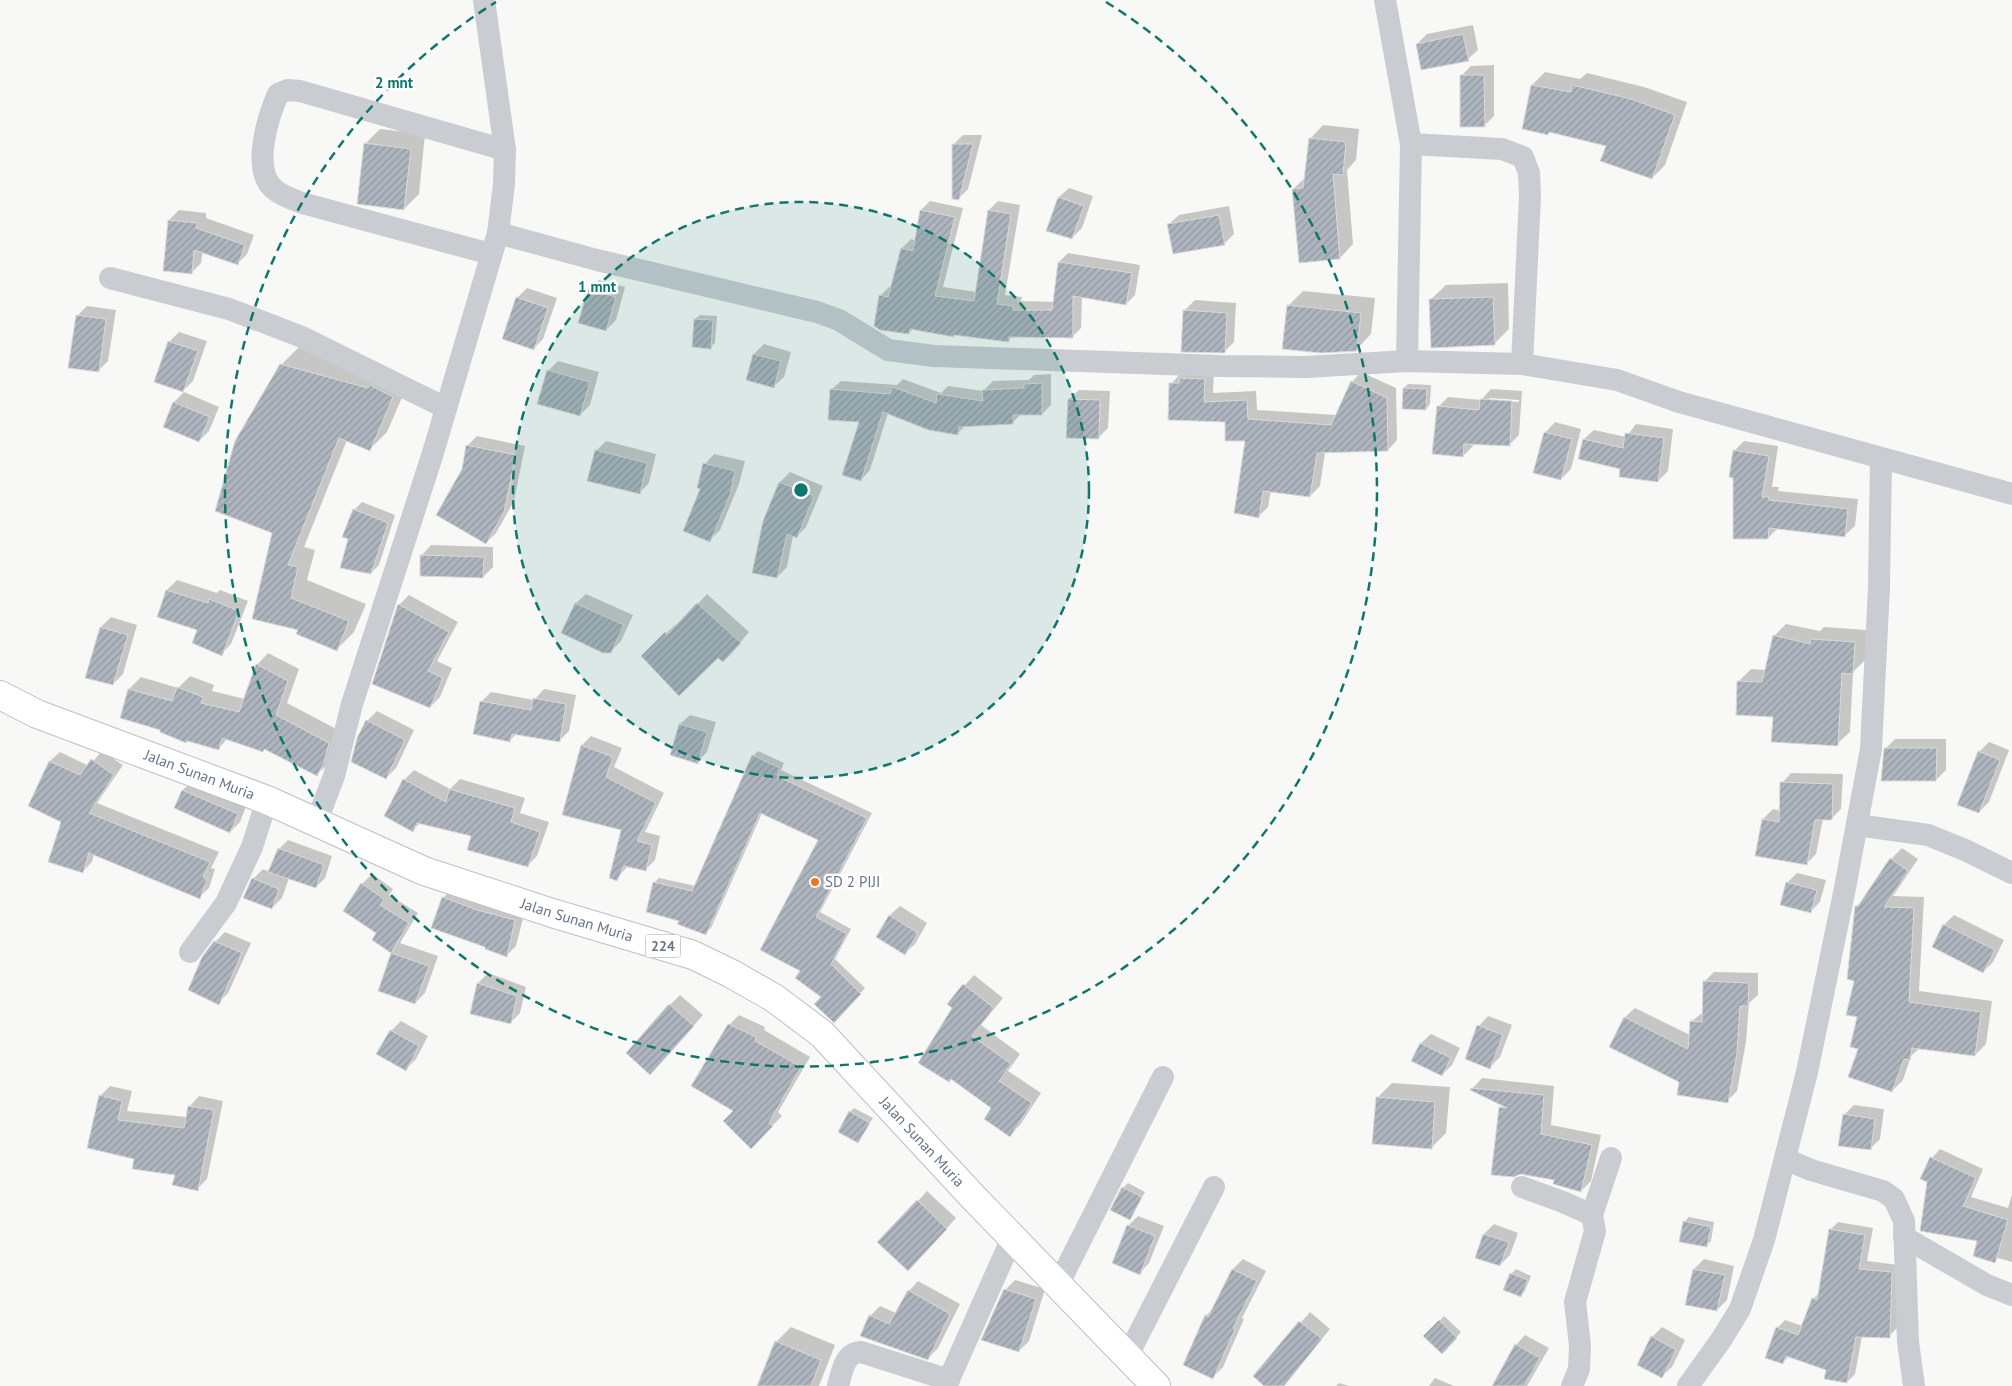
<svg xmlns="http://www.w3.org/2000/svg" width="2012" height="1386" viewBox="0 0 2012 1386" font-family="'PT Sans',sans-serif">
<style>
.shadow{fill:#0003;fill-rule:evenodd}
.building{fill:url(#building-hatch);stroke:#dadbd9}
.lines{fill:none;stroke-linecap:round;stroke-linejoin:round}
.primary-casing{stroke:#bcbfc4;stroke-width:30}
.minor{stroke:#c9ccd0;stroke-width:22}
.primary{stroke:#fff;stroke-width:28}
.ring{fill:none;stroke:#0f766e;stroke-width:2.5;stroke-dasharray:9 6}
.poi-dot{fill:#ea7725;stroke:#fff;stroke-width:2}
.labels{text-anchor:middle;stroke-width:5;stroke-linejoin:round;paint-order:stroke}
.shield{fill:#fff;stroke:#959dac;stroke-width:1}
.shield-label{font-size:14px;font-weight:bold;fill:#677389}
.street-label{font-size:15px;fill:#677389;stroke:#fff}
.poi-label{font-size:15px;fill:#677389;stroke:#fff;text-anchor:start}
.centre{fill:#0f766e;stroke:#fff;stroke-width:2.5}
.ring-label{font-size:15px;text-anchor:middle;font-weight:bold;fill:#0f766e;stroke:#fff;stroke-width:5;stroke-linejoin:round;paint-order:stroke}
</style>
<defs>
<pattern id="building-hatch" width="6" height="6" patternUnits="userSpaceOnUse" patternTransform="scale(1.25)"><rect width="6" height="6" fill="#afb5be"/><path d="M-1 1l2-2M0 6l6-6M5 7l2-2" fill="none" stroke="#9298a0"/></pattern>
</defs>
<rect width="100%" height="100%" fill="#f8f9f6"/>
<g class="shadow">
<polygon points="1473,25 1478,50 1468,59 1417,44 1427,34"/>
<polygon points="1494,65 1494,116 1484,126 1461,76 1471,66"/>
<polygon points="1545,72 1580,79 1587,73 1644,87 1687,102 1665,165 1652,178 1607,145 1551,131 1548,133 1532,85"/>
<polygon points="1323,125 1359,129 1356,160 1347,170 1353,244 1340,258 1293,189 1306,177 1310,139"/>
<polygon points="380,129 425,134 419,194 404,209 365,144"/>
<polygon points="963,135 982,135 968,189 958,199 953,145"/>
<polygon points="1069,188 1093,196 1082,228 1072,238 1059,197"/>
<polygon points="930,201 963,208 943,287 976,292 989,210 998,201 1020,205 1005,295 1022,297 1021,301 1054,302 1059,262 1068,253 1140,265 1135,295 1126,304 1082,296 1081,328 1072,337 1013,336 1008,341 955,334 954,336 914,328 909,333 880,296 889,287 892,287 902,248 911,239 916,241 921,210"/>
<polygon points="1229,206 1234,234 1224,244 1169,224 1179,215"/>
<polygon points="179,210 206,213 206,218 254,235 247,254 237,264 203,251 201,263 191,273 169,220"/>
<polygon points="599,280 625,287 616,320 606,330 589,290"/>
<polygon points="1508,283 1509,329 1494,344 1430,300 1446,285"/>
<polygon points="527,288 557,298 543,339 533,349 517,298"/>
<polygon points="1303,291 1375,298 1371,334 1356,350 1288,306"/>
<polygon points="1195,300 1236,303 1234,342 1224,352 1185,310"/>
<polygon points="87,306 116,310 108,361 98,371 77,316"/>
<polygon points="700,315 717,316 715,343 710,347 695,319"/>
<polygon points="179,332 207,341 193,381 183,391 169,342"/>
<polygon points="764,344 791,352 784,377 774,386 754,354"/>
<polygon points="299,347 410,379 387,432 369,450 347,440 304,547 315,550 307,580 366,604 354,632 337,649 300,629 254,618 274,533 281,365"/>
<polygon points="558,361 599,372 590,405 580,415 548,371"/>
<polygon points="1214,369 1213,393 1256,391 1257,410 1336,415 1352,382 1361,372 1396,388 1397,440 1388,450 1325,452 1320,486 1310,496 1271,490 1268,507 1259,516 1247,440 1226,421 1171,384 1180,374"/>
<polygon points="1051,374 1051,405 1042,414 1021,414 1012,423 965,426 958,433 888,413 870,470 861,480 861,421 831,390 841,381 897,385 903,379 941,393 948,386 983,391 993,381 1029,380 1034,375"/>
<polygon points="1408,384 1431,385 1430,404 1426,409 1404,388"/>
<path d="M1491,389L1522,391L1519,435L1509,445L1473,443V446L1463,456L1438,407L1448,397L1481,400ZM1489,398L1519,400V402L1489,400Z"/>
<polygon points="1079,390 1110,391 1108,428 1098,438 1069,399"/>
<polygon points="184,392 219,407 209,431 199,441 164,426 174,402"/>
<polygon points="1555,422 1581,429 1571,469 1561,479 1535,472 1546,432"/>
<polygon points="1636,424 1673,429 1668,471 1658,481 1584,439 1594,430 1626,437"/>
<polygon points="477,436 525,446 514,501 496,533 486,543 463,469 467,446"/>
<polygon points="606,441 656,454 649,483 639,493 596,451"/>
<polygon points="1744,441 1778,446 1772,487 1779,487 1778,491 1858,499 1855,526 1845,535 1778,528 1768,538 1734,477 1734,451"/>
<polygon points="714,454 745,461 739,484 720,530 710,540 702,488 705,464"/>
<polygon points="790,472 823,486 806,527 796,537 793,536 787,567 777,577 764,522 780,482"/>
<polygon points="362,502 395,515 379,565 371,573 350,538 354,510"/>
<polygon points="431,545 493,547 493,567 483,577 422,555"/>
<polygon points="177,580 217,593 220,590 248,601 231,644 221,654 199,629 159,616 167,590"/>
<polygon points="586,594 633,615 621,641 611,651 576,603"/>
<polygon points="707,594 749,632 733,651 718,656 642,656 676,624 677,626"/>
<polygon points="409,595 458,622 437,661 452,668 440,697 430,707 399,605"/>
<polygon points="111,617 137,625 123,674 113,684 101,627"/>
<polygon points="1786,624 1820,631 1824,627 1867,630 1865,660 1853,672 1850,732 1837,744 1774,715 1738,682 1751,669 1766,670 1774,636"/>
<polygon points="268,653 299,669 287,703 340,731 329,763 317,774 265,748 228,738 219,748 121,717 129,689 141,677 178,688 190,676 214,685 212,691 245,699 257,665"/>
<polygon points="544,689 576,695 569,731 559,741 517,733 510,740 481,702 491,692 534,700"/>
<polygon points="377,711 414,730 396,768 386,778 367,721"/>
<polygon points="690,715 716,722 707,752 697,762 680,724"/>
<polygon points="591,736 622,748 614,767 664,793 645,832 660,836 655,860 645,870 628,866 616,879 623,829 563,814 582,745"/>
<polygon points="1895,739 1946,739 1946,770 1936,780 1885,749"/>
<polygon points="1989,742 2009,750 1989,802 1979,812 1979,752"/>
<polygon points="102,751 123,765 97,803 219,852 211,868 215,869 209,888 199,897 94,854 92,862 82,872 62,821 29,805 50,761 60,752 89,766"/>
<polygon points="758,751 784,763 781,770 872,813 820,912 851,929 835,959 865,988 834,1021 822,997 802,970 819,840 762,813 711,928 705,933 681,920 654,883 659,878 696,886 753,756"/>
<polygon points="414,770 450,789 460,779 525,798 520,813 549,822 537,856 527,866 473,835 420,823 413,830 404,780"/>
<polygon points="1791,773 1843,774 1841,809 1831,819 1823,819 1816,854 1806,864 1756,855 1763,819 1773,809 1781,811 1782,783"/>
<polygon points="193,780 247,804 240,822 230,832 175,808 183,790"/>
<polygon points="288,840 332,856 325,878 316,887 289,878 282,898 272,908 253,879 263,869 270,872 279,849"/>
<polygon points="1902,848 1918,859 1893,896 1924,897 1919,991 1992,1001 1986,1044 1975,1055 1920,1048 1911,1056 1903,1080 1892,1091 1859,1048 1855,980 1852,959 1853,919 1856,907 1865,898 1891,859"/>
<polygon points="1797,873 1826,880 1820,902 1810,912 1787,883"/>
<polygon points="372,874 393,889 389,895 418,913 400,943 438,956 425,993 415,1003 379,990 392,952 373,940 378,933 362,884"/>
<polygon points="453,888 525,910 516,946 506,956 443,898"/>
<polygon points="900,906 927,923 915,944 905,953 877,936 890,915"/>
<polygon points="1954,915 2004,940 1993,962 1983,972 1944,925"/>
<polygon points="225,932 251,943 228,993 218,1003 215,942"/>
<polygon points="1714,972 1758,973 1758,995 1749,1003 1746,1042 1737,1091 1727,1101 1611,1047 1625,1017 1635,1008 1690,1035 1691,1022 1703,1012 1704,982"/>
<polygon points="488,973 526,987 520,1013 510,1023 471,1013 478,983"/>
<polygon points="974,975 1003,998 981,1025 1020,1054 1008,1071 1041,1093 1020,1125 1010,1135 993,1108 953,1008 948,1004"/>
<polygon points="680,995 703,1015 660,1064 670,1005"/>
<polygon points="739,1015 765,1027 764,1030 810,1057 778,1112 782,1116 751,1147 735,1111 729,1025"/>
<polygon points="1488,1016 1512,1025 1500,1057 1490,1067 1479,1026"/>
<polygon points="401,1021 428,1036 416,1059 406,1069 391,1031"/>
<polygon points="1431,1034 1460,1048 1452,1065 1442,1075 1413,1061 1421,1043"/>
<polygon points="1482,1078 1554,1086 1551,1125 1601,1135 1591,1181 1581,1191 1555,1179 1501,1108 1504,1105 1472,1089"/>
<polygon points="1392,1083 1450,1087 1446,1133 1431,1148 1377,1098"/>
<polygon points="110,1086 132,1091 127,1111 187,1117 190,1106 199,1096 223,1101 207,1179 197,1189 176,1174 135,1158 100,1096"/>
<polygon points="1854,1105 1884,1109 1880,1139 1870,1149 1844,1115"/>
<polygon points="854,1108 873,1118 858,1142 850,1112"/>
<polygon points="1940,1149 1983,1169 1971,1197 2008,1208 2012,1194 2012,1262 1998,1258 1994,1262 1928,1181 1922,1178 1932,1158"/>
<polygon points="1128,1183 1145,1192 1130,1219 1123,1188"/>
<polygon points="927,1191 956,1218 918,1260 918,1201"/>
<polygon points="1138,1216 1164,1226 1149,1263 1140,1273 1128,1226"/>
<polygon points="1689,1217 1714,1222 1711,1241 1706,1246 1684,1222"/>
<polygon points="1838,1222 1873,1228 1867,1261 1899,1265 1897,1328 1889,1336 1862,1336 1855,1374 1847,1382 1827,1370 1789,1356 1783,1362 1777,1328 1785,1320 1803,1326 1813,1299 1819,1293 1830,1230"/>
<polygon points="1494,1224 1518,1233 1510,1255 1500,1265 1477,1257 1484,1234"/>
<polygon points="1243,1259 1266,1271 1242,1318 1244,1319 1223,1367 1213,1377 1206,1316 1214,1307 1233,1269"/>
<polygon points="1704,1259 1734,1266 1727,1300 1717,1310 1694,1269"/>
<polygon points="1516,1269 1531,1276 1525,1291 1520,1296 1511,1274"/>
<polygon points="1015,1280 1045,1289 1029,1341 1019,1351 1005,1290"/>
<polygon points="918,1281 960,1304 938,1348 928,1358 870,1316 880,1306 896,1313 909,1291"/>
<polygon points="1310,1312 1330,1329 1283,1386 1266,1386 1255,1376"/>
<polygon points="1444,1316 1461,1332 1442,1353 1425,1336"/>
<polygon points="791,1327 835,1345 819,1386 758,1386 776,1342"/>
<polygon points="1662,1327 1685,1340 1672,1367 1662,1376 1652,1337"/>
<polygon points="1525,1335 1549,1348 1527,1386 1505,1386 1516,1345"/>
<polygon points="1435,1378 1454,1386 1429,1386"/>
<polygon points="1339,1383 1349,1386 1336,1386"/>
</g>
<g class="building">
<polygon points="1463,34 1469,61 1421,70 1416,44"/>
<polygon points="1460,75 1484,75 1485,127 1460,127"/>
<polygon points="1531,85 1571,92 1572,85 1631,99 1675,115 1652,179 1600,161 1606,146 1549,132 1548,135 1522,129"/>
<polygon points="1309,138 1346,142 1343,175 1333,174 1340,259 1299,263 1292,189 1303,188"/>
<polygon points="364,143 411,149 404,210 357,204"/>
<polygon points="952,144 973,144 959,200 952,199"/>
<polygon points="1058,197 1084,206 1072,239 1046,231"/>
<polygon points="920,210 955,217 935,296 974,301 988,210 1011,214 997,304 1013,306 1013,310 1052,310 1058,262 1132,273 1126,305 1073,296 1073,338 1009,337 1009,342 954,335 954,337 910,329 909,334 880,330 874,326 879,295 888,297 901,248 913,251"/>
<polygon points="1219,215 1225,245 1173,254 1167,224"/>
<polygon points="168,220 197,223 196,228 245,245 238,265 194,250 192,274 163,271"/>
<polygon points="588,289 616,297 606,331 578,323"/>
<polygon points="516,297 548,308 534,350 502,339"/>
<polygon points="1493,297 1495,345 1431,348 1429,299"/>
<polygon points="1287,305 1361,313 1357,351 1321,353 1282,349"/>
<polygon points="1183,310 1227,313 1225,353 1181,352"/>
<polygon points="76,315 106,319 99,372 68,368"/>
<polygon points="694,319 713,320 711,349 692,347"/>
<polygon points="168,341 198,351 183,392 154,382"/>
<polygon points="753,354 781,361 774,388 746,380"/>
<polygon points="280,364 368,388 370,385 393,397 370,451 339,438 288,565 298,567 291,598 349,621 337,651 296,634 298,630 252,619 272,533 215,511 235,441"/>
<polygon points="547,370 590,382 580,416 537,404"/>
<polygon points="1180,378 1205,379 1204,402 1247,400 1248,419 1331,425 1351,381 1387,398 1388,451 1317,453 1310,497 1263,491 1259,518 1234,513 1245,441 1225,441 1225,422 1168,420 1169,383 1179,383"/>
<polygon points="1042,383 1042,415 1013,415 1013,424 959,427 958,435 929,430 883,412 861,481 842,475 859,422 828,420 830,389 890,394 893,387 936,403 937,394 983,401 982,390 1024,388 1024,384"/>
<polygon points="1403,388 1427,389 1426,410 1402,409"/>
<polygon points="1068,399 1100,400 1099,439 1066,438"/>
<polygon points="1480,399 1512,401 1510,446 1464,444 1463,457 1432,454 1437,406 1479,410"/>
<polygon points="173,402 210,417 199,442 163,427"/>
<polygon points="1544,432 1572,439 1561,480 1533,473"/>
<polygon points="1625,433 1664,438 1658,482 1619,477 1620,469 1578,459 1583,439 1623,448"/>
<polygon points="466,445 516,455 504,512 486,544 436,515 462,469"/>
<polygon points="595,450 647,463 640,494 587,481"/>
<polygon points="1733,450 1769,456 1762,497 1769,497 1769,500 1848,509 1845,537 1769,528 1768,539 1733,539 1733,478 1729,477"/>
<polygon points="703,463 735,471 730,495 710,542 683,531 700,489 697,488"/>
<polygon points="779,482 814,496 797,538 787,534 777,578 752,573 763,521"/>
<polygon points="353,509 388,523 371,574 340,568 348,539 342,537"/>
<polygon points="420,555 484,557 483,578 420,576"/>
<polygon points="166,590 208,603 209,599 239,611 222,656 192,643 197,630 157,617"/>
<polygon points="575,603 624,625 611,653 603,653 561,633"/>
<polygon points="697,603 741,643 723,662 718,658 679,696 641,656 665,632 667,635"/>
<polygon points="398,604 449,632 428,671 443,678 430,708 372,684"/>
<polygon points="100,627 128,635 113,685 85,678"/>
<polygon points="1773,635 1810,644 1811,639 1855,642 1853,674 1842,673 1838,746 1771,742 1773,717 1736,715 1737,681 1762,682"/>
<polygon points="256,664 288,681 276,715 329,743 324,763 317,776 264,749 263,752 222,738 219,750 187,741 186,743 160,732 160,730 120,718 128,689 172,701 177,687 203,697 201,703 239,712"/>
<polygon points="533,698 566,704 560,742 512,734 510,742 473,734 480,701 531,710"/>
<polygon points="366,720 405,740 386,779 351,762 357,738"/>
<polygon points="679,724 707,732 698,764 670,755"/>
<polygon points="581,745 613,757 606,777 656,803 637,841 652,845 646,871 624,866 617,881 609,878 621,830 562,815"/>
<polygon points="1884,748 1937,748 1936,781 1881,781"/>
<polygon points="1978,751 2000,760 1979,813 1957,805"/>
<polygon points="752,755 780,768 777,776 867,818 816,917 847,934 831,964 861,994 834,1023 814,1004 821,997 795,978 800,971 760,950 818,840 760,813 706,935 677,924 679,921 646,912 653,882 692,891"/>
<polygon points="91,759 114,775 89,813 210,862 203,877 207,879 200,899 89,853 83,873 48,862 61,822 28,806 49,761 80,775"/>
<polygon points="403,779 446,802 449,789 515,808 511,822 540,832 528,867 467,850 471,836 417,823 413,832 384,816"/>
<polygon points="1780,782 1833,784 1832,820 1815,820 1807,865 1755,856 1762,819 1779,822"/>
<polygon points="182,790 238,814 230,833 174,808"/>
<polygon points="278,848 324,865 316,888 268,872"/>
<polygon points="1890,858 1908,871 1884,907 1914,908 1909,1002 1981,1012 1975,1056 1912,1048 1910,1060 1904,1059 1892,1092 1848,1077 1858,1049 1850,1047 1857,1017 1846,1015 1854,981 1847,979 1855,906 1858,906"/>
<polygon points="252,878 279,889 272,909 243,898"/>
<polygon points="1786,882 1817,890 1811,913 1780,905"/>
<polygon points="361,883 384,899 380,905 409,923 391,953 372,940 376,933 343,911"/>
<polygon points="442,897 477,910 515,920 507,957 485,949 485,947 431,928"/>
<polygon points="889,915 918,933 905,955 876,937"/>
<polygon points="1943,924 1995,950 1983,973 1932,947"/>
<polygon points="214,941 242,953 219,1005 188,990 202,957"/>
<polygon points="391,953 429,966 415,1004 378,991"/>
<polygon points="1703,981 1749,983 1748,1006 1740,1006 1737,1053 1728,1103 1677,1095 1679,1082 1609,1047 1624,1017 1688,1049 1690,1021 1702,1022"/>
<polygon points="477,983 517,996 511,1024 470,1014"/>
<polygon points="963,984 994,1008 972,1036 1011,1064 999,1081 1032,1103 1010,1137 984,1119 991,1108 951,1079 949,1082 918,1063 952,1008 947,1004"/>
<polygon points="669,1004 694,1026 650,1075 626,1053"/>
<polygon points="728,1024 756,1037 755,1041 801,1067 769,1123 773,1126 751,1149 723,1121 733,1111 691,1086"/>
<polygon points="1477,1025 1503,1035 1490,1069 1465,1059"/>
<polygon points="390,1030 419,1046 406,1071 376,1054"/>
<polygon points="1420,1043 1451,1058 1442,1076 1411,1061"/>
<polygon points="1471,1088 1544,1095 1541,1134 1592,1145 1581,1192 1553,1184 1554,1180 1520,1174 1514,1177 1491,1175 1499,1107 1507,1108 1470,1090"/>
<polygon points="99,1095 122,1101 118,1120 184,1128 188,1106 214,1110 198,1191 172,1185 175,1175 132,1169 134,1159 87,1148"/>
<polygon points="1376,1097 1435,1102 1432,1149 1372,1144"/>
<polygon points="849,1111 870,1123 858,1143 838,1132"/>
<polygon points="1843,1114 1875,1119 1871,1150 1838,1146"/>
<polygon points="1930,1157 1976,1178 1963,1206 2008,1220 1995,1263 1973,1256 1977,1241 1920,1231 1927,1182 1920,1179"/>
<polygon points="1122,1187 1142,1197 1130,1220 1110,1210"/>
<polygon points="917,1200 947,1229 908,1271 877,1242"/>
<polygon points="1683,1221 1711,1227 1707,1247 1679,1242"/>
<polygon points="1127,1225 1155,1236 1140,1275 1112,1263"/>
<polygon points="1829,1229 1865,1235 1859,1269 1892,1272 1890,1338 1856,1337 1847,1383 1824,1379 1826,1370 1786,1356 1783,1364 1765,1358 1776,1327 1798,1335 1812,1298 1817,1300"/>
<polygon points="1483,1234 1509,1242 1500,1266 1475,1258"/>
<polygon points="1232,1269 1257,1281 1233,1328 1235,1329 1213,1379 1183,1365 1205,1315 1208,1317"/>
<polygon points="1693,1269 1725,1275 1717,1311 1685,1305"/>
<polygon points="1510,1273 1528,1280 1521,1297 1503,1290"/>
<polygon points="1004,1289 1036,1299 1019,1352 981,1340"/>
<polygon points="908,1290 950,1314 928,1360 860,1336 869,1315 889,1324"/>
<polygon points="1439,1320 1457,1338 1442,1354 1423,1336"/>
<polygon points="1299,1321 1322,1339 1284,1386 1264,1386 1253,1376"/>
<polygon points="1651,1336 1676,1350 1662,1378 1637,1365"/>
<polygon points="775,1341 821,1360 811,1386 757,1386"/>
<polygon points="1515,1344 1540,1358 1524,1386 1492,1386"/>
</g>
<g class="lines">
<defs>
<g id="primary">
<path id="s1" d="M0,695L37,714L267,800L424,871L552,913L693,955L732,974L774,998L822,1034L973,1197L1156,1386"/>
</g>
</defs>
<use href="#primary" class="primary-casing"/>
<g class="minor">
<polyline points="1385,0 1411,144 1407,361"/>
<polyline points="1411,144 1502,149 1523,157 1529,173 1530,196 1522,364"/>
<polyline points="498,233 597,260 817,312 839,320 888,350 934,356 1220,366 1306,367 1407,361 1522,364 1617,380 1679,402 2012,494"/>
<path d="M491,254L302,203C293,199 281,196 274,189C251,170 268,117 278,94L288,90L300,91L505,150"/>
<polyline points="110,278 229,309 302,337 446,408"/>
<polyline points="316,823 334,776 352,704 432,456 498,233 504,184 505,150 484,0"/>
<polyline points="1857,825 1928,835 1965,850 2012,873"/>
<polyline points="190,952 226,903 252,847 267,800"/>
<polyline points="1785,1159 1811,1170 1883,1191 1894,1199 1904,1221 1908,1342 1914,1386"/>
<polyline points="1522,1187 1563,1202 1592,1215"/>
<polyline points="1904,1237 1987,1285 2012,1295"/>
<polyline points="1058,1285 1163,1077"/>
<polyline points="1127,1357 1214,1187"/>
<path d="M838,1386C842,1372 844,1353 861,1352L949,1380"/>
<polyline points="946,1386 1012,1238"/>
<polyline points="1572,1386 1579,1369 1580,1346 1575,1302 1595,1231 1592,1215 1611,1158"/>
<polyline points="1688,1386 1721,1340 1740,1309 1764,1240 1807,1072 1845,888 1871,749 1879,587 1881,459"/>
</g>
<use href="#primary" class="primary"/>
</g>
<circle cx="801" cy="490" r="288" fill="#0f766e" fill-opacity=".12"/>
<g class="ring">
<circle cx="801" cy="490" r="288"/>
<path d="M1106 2A576 576 0 1 1 496 2"/>
</g>
<circle class="poi-dot" cx="815" cy="882" r="5"/>
<g class="labels">
<rect class="shield" x="645.5" y="934.5" width="35" height="23" rx="4"/>
<g class="shield-label">
<text x="663" y="951">224</text>
</g>
<g class="street-label">
<text dy="5" stroke="none"><textPath href="#s1" startOffset="215">Jalan Sunan Muria</textPath></text>
<text dy="5" stroke="none"><textPath href="#s1" startOffset="620">Jalan Sunan Muria</textPath></text>
<text dy="5" stroke="none"><textPath href="#s1" startOffset="1040">Jalan Sunan Muria</textPath></text>
</g>
<g class="poi-label">
<text x="825" y="887">SD 2 PIJI</text>
</g>
</g>
<circle cx="801" cy="490" r="8" class="centre"/>
<g class="ring-label">
<text x="394" y="88">2 mnt</text>
<text x="597" y="292">1 mnt</text>
</g>
</svg>
